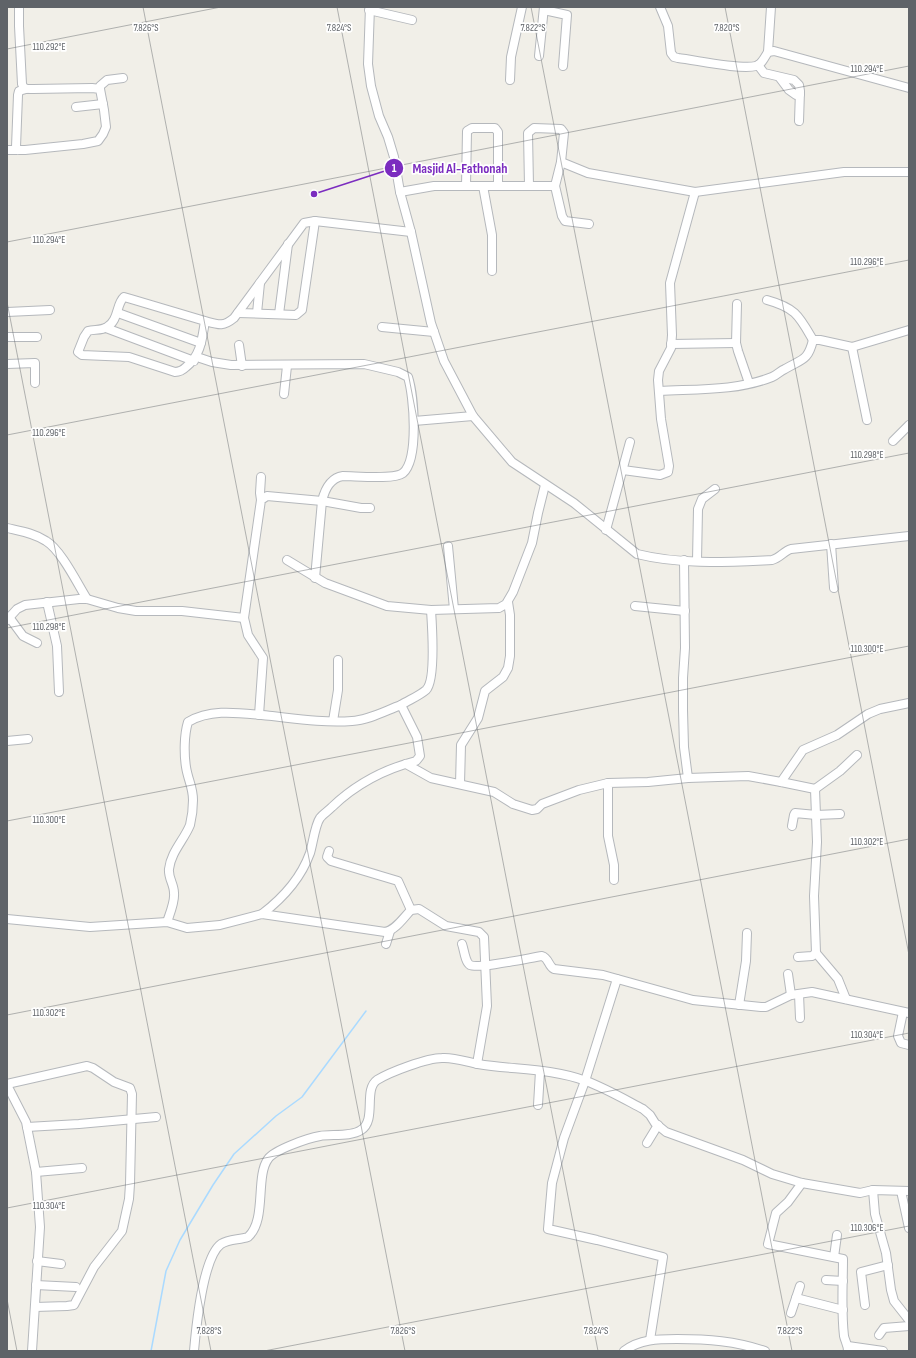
<svg xmlns="http://www.w3.org/2000/svg" width="916" height="1358" viewBox="0 0 916 1358" font-family="'Sofia Sans Condensed',sans-serif">
<style>
.lines{fill:none;stroke-linecap:round;stroke-linejoin:round}
.stream{stroke:#aadaff;stroke-width:1.5}
.minor-casing{stroke:#b5b8bc;stroke-width:10}
.minor{stroke:#fff;stroke-width:8}
.ticks{fill:none;stroke:#5f6368;stroke-width:1;stroke-opacity:0.45}
.ticks-label{font-size:10px;text-anchor:middle;fill:#5f6368;stroke:#fff;stroke-width:3.5;stroke-linejoin:round;paint-order:stroke}
.leader{fill:none;stroke:#7b2cbf;stroke-width:1.5}
.callout-dot{fill:#7b2cbf;stroke:#fff;stroke-width:1.5}
.mark-label{font-size:12px;text-anchor:middle;font-weight:bold;fill:#fff}
.callout-label{font-size:14px;text-anchor:middle;font-weight:bold;fill:#7b2cbf;stroke:#fff;stroke-width:3.5;stroke-linejoin:round;paint-order:stroke}
</style>
<rect width="100%" height="100%" fill="#f1efe8"/>
<g class="lines">
<polyline class="stream" points="151,1351 166,1271 180,1240 213,1185 234,1154 276,1116 302,1097 366,1011"/>
<defs>
<g id="minor">
<path d="M370,7L368,64L371,86L379,116L388,137L394,157L400,192L411,232L431,323L444,361L473,416L512,462L574,503L637,554C681,565 727,562 772,560C780,558 784,551 791,549L909,536"/>
<path d="M660,7L668,26L671,53L674,57L678,58C696,60 740,70 756,66C761,65 765,57 768,52L774,51L909,88"/>
<polyline points="369,10 412,20"/>
<polyline points="544,10 567,15 563,66"/>
<polyline points="768,52 771,7"/>
<polyline points="539,56 544,7"/>
<polyline points="758,65 764,73 794,80 799,85 800,91 799,121"/>
<polyline points="780,78 789,90 796,95 800,94"/>
<polyline points="510,80 511,57 522,7"/>
<polyline points="100,89 100,86 107,80 123,78"/>
<polyline points="76,107 103,104"/>
<path d="M7,150H25L83,144L98,141L103,134L106,127L104,110L100,89L92,88L33,89C28,89 24,90 22,84L19,26V7"/>
<polyline points="18,150 16,147 18,95 19,91 26,89"/>
<polyline points="466,186 467,131 472,128 495,128 498,132 498,186"/>
<polyline points="483,186 492,235 492,271"/>
<polyline points="529,186 528,133 534,128 561,129 564,133 561,162"/>
<polyline points="400,192 434,186 555,186"/>
<polyline points="589,224 565,221 562,216 555,186 561,162 588,173 695,192 844,172 909,172"/>
<path d="M767,300C796,308 799,316 813,340"/>
<polyline points="737,304 736,343 738,351 749,383"/>
<polyline points="7,312 50,310"/>
<polyline points="118,313 201,343"/>
<polyline points="238,313 296,315 302,310 315,221"/>
<polyline points="257,313 260,283"/>
<polyline points="279,314 288,244"/>
<path d="M205,321C202,339 201,355 186,367C183,370 180,372 175,372L129,357L82,355L78,352L84,337L88,331C94,329 101,331 107,327C119,320 116,304 124,297L131,299L205,321C219,325 223,327 234,318L304,223L315,221L411,232"/>
<polyline points="382,327 434,332"/>
<polyline points="106,328 194,361"/>
<polyline points="7,337 37,337"/>
<polyline points="671,344 736,343"/>
<polyline points="239,345 242,366"/>
<polyline points="852,347 867,420"/>
<path d="M197,357L212,362L231,365L364,364L398,372L408,377C414,396 419,459 403,473C394,480 356,476 343,476C330,478 325,489 322,501L315,578"/>
<polyline points="7,364 35,363 35,383"/>
<path d="M660,391C696,389 737,391 772,377C777,375 780,371 785,369C802,359 808,361 813,340H820L852,347L909,330"/>
<polyline points="284,394 287,366"/>
<polyline points="414,421 473,416"/>
<polyline points="893,441 909,425"/>
<polyline points="623,470 660,475 668,472 669,466 661,419 658,380 659,371 671,348 672,335 670,283 695,192"/>
<polyline points="261,500 260,493 261,477"/>
<path d="M7,528C20,531 34,533 46,541C61,550 77,583 87,599"/>
<polyline points="606,530 630,442"/>
<polyline points="831,544 834,588"/>
<polyline points="448,546 454,609"/>
<polyline points="287,560 325,583 387,606 431,610 499,608 506,604 513,592 532,543 538,513 545,485"/>
<polyline points="684,560 685,648 683,678 683,710 684,747 688,778 748,776 781,782 815,789 817,842 814,896 816,953 812,956 798,957"/>
<polyline points="697,561 698,509 702,499 715,489"/>
<polyline points="47,602 57,646 59,692"/>
<polyline points="635,606 685,611"/>
<polyline points="9,617 23,636 37,643"/>
<polyline points="7,620 17,609 25,605 79,599 87,599 118,608 136,611 182,611 244,618"/>
<polyline points="259,715 263,658 248,635 244,618 261,500 267,496 322,501 361,508 370,508"/>
<polyline points="333,721 338,690 338,660"/>
<polyline points="7,741 28,739"/>
<polyline points="406,764 431,778 494,792 513,804 532,810 537,809 542,804 579,790 608,783"/>
<polyline points="781,782 801,753 803,750 837,735 868,714 880,709 909,703"/>
<polyline points="460,784 461,745 478,718 485,691 503,677 508,668 510,656 510,615 508,602"/>
<polyline points="815,789 840,771 857,755"/>
<polyline points="792,826 794,815 795,813 816,815 840,814"/>
<polyline points="329,851 327,857 331,861 398,881 411,910"/>
<polyline points="614,880 614,865 608,836 608,783 648,782 688,778"/>
<path d="M262,914C283,898 301,878 310,853C313,843 315,825 320,818C323,814 328,811 332,807C355,785 385,769 416,761L420,756L417,737L401,705C409,700 419,696 426,690C436,681 432,625 431,610"/>
<path d="M7,919L90,927L167,922L187,928L220,925L262,914L385,932C396,930 404,917 411,910L419,909L446,926L479,932L484,937L487,1006L477,1064"/>
<path d="M167,922C170,913 175,902 174,893C174,884 168,878 169,869C171,852 184,840 190,825C192,817 193,808 193,800C193,787 188,780 186,767C184,754 184,735 188,722C213,707 244,714 272,716C298,719 325,723 352,721C369,720 385,711 401,705"/>
<polyline points="386,944 390,931"/>
<path d="M462,944C464,949 465,962 470,965C479,969 529,958 542,956C549,958 548,966 554,969L603,975L693,1000L761,1007H766L791,995L812,992L909,1013"/>
<polyline points="816,953 838,979 846,999"/>
<polyline points="788,974 791,995"/>
<polyline points="617,979 585,1081 564,1138 552,1183 548,1229 597,1240 663,1257 650,1340"/>
<polyline points="799,994 800,1018"/>
<polyline points="739,1005 746,961 747,933"/>
<polyline points="903,1012 898,1036 901,1043 909,1045"/>
<polyline points="7,1084 87,1066 93,1068 114,1082 130,1088 132,1094 130,1184 129,1199 122,1231 94,1267 74,1305 67,1306 35,1307"/>
<polyline points="7,1085 26,1122 36,1172 40,1227 32,1351"/>
<polyline points="538,1105 540,1071"/>
<polyline points="27,1127 79,1124 156,1117"/>
<polyline points="647,1143 658,1125"/>
<polyline points="36,1172 82,1168"/>
<path d="M802,1183L788,1202L776,1213L768,1244L843,1259C843,1284 841,1310 844,1336C845,1341 848,1345 848,1351"/>
<polyline points="873,1190 875,1214 886,1253 891,1290 894,1301 909,1320"/>
<polyline points="901,1191 909,1228"/>
<polyline points="834,1257 837,1235"/>
<polyline points="37,1261 61,1264"/>
<polyline points="826,1280 843,1281"/>
<polyline points="36,1285 76,1287"/>
<polyline points="796,1298 843,1310"/>
<polyline points="865,1305 861,1272 888,1265"/>
<polyline points="791,1313 800,1286"/>
<polyline points="879,1335 884,1328 909,1326"/>
<polyline points="848,1346 883,1351"/>
<path d="M194,1351C196,1328 203,1257 221,1244C229,1239 239,1240 248,1237C267,1220 255,1177 268,1159C274,1150 308,1138 320,1136C331,1134 351,1137 361,1130C377,1120 363,1090 377,1080C390,1072 427,1058 442,1058C454,1057 467,1062 478,1064C514,1070 551,1068 586,1081C605,1088 624,1099 643,1109L650,1115L655,1123L666,1132L743,1160L772,1174L802,1183L860,1193L873,1190L909,1191"/>
<path d="M624,1351C640,1339 658,1339 677,1339C708,1339 735,1341 765,1351"/>
</g>
</defs>
<use href="#minor" class="minor-casing"/>
<use href="#minor" class="minor"/>
</g>
<path class="ticks" d="M143,7L405,1351M337,7L598,1351M531,7L792,1351M725,7L909,955M7,49L221,7M7,242L909,66M7,302L211,1351M7,435L909,260M7,628L909,453M7,821L909,646M7,1015L909,839M7,1208L909,1033M7,1299L17,1351M264,1351L909,1226"/>
<g class="ticks-label">
<text x="146" y="31">7.826°S</text>
<text x="339" y="31">7.824°S</text>
<text x="533" y="31">7.822°S</text>
<text x="727" y="31">7.820°S</text>
<text x="49" y="50">110.292°E</text>
<text x="867" y="72">110.294°E</text>
<text x="49" y="243">110.294°E</text>
<text x="867" y="265">110.296°E</text>
<text x="49" y="436">110.296°E</text>
<text x="867" y="458">110.298°E</text>
<text x="49" y="630">110.298°E</text>
<text x="867" y="652">110.300°E</text>
<text x="49" y="823">110.300°E</text>
<text x="867" y="845">110.302°E</text>
<text x="49" y="1016">110.302°E</text>
<text x="867" y="1038">110.304°E</text>
<text x="49" y="1209">110.304°E</text>
<text x="867" y="1231">110.306°E</text>
<text x="209" y="1334">7.828°S</text>
<text x="403" y="1334">7.826°S</text>
<text x="596" y="1334">7.824°S</text>
<text x="790" y="1334">7.822°S</text>
</g>
<path class="leader" d="M314 194L394 168"/>
<g class="callout-dot">
<circle cx="314" cy="194" r="4"/>
<circle cx="394" cy="168" r="10"/>
</g>
<g class="mark-label">
<text x="394" y="172">1</text>
</g>
<g class="callout-label">
<text x="460" y="173">Masjid Al-Fathonah</text>
</g>
<rect width="916" height="1358" fill="none" stroke="#5f6368" stroke-width="16"/>
</svg>
